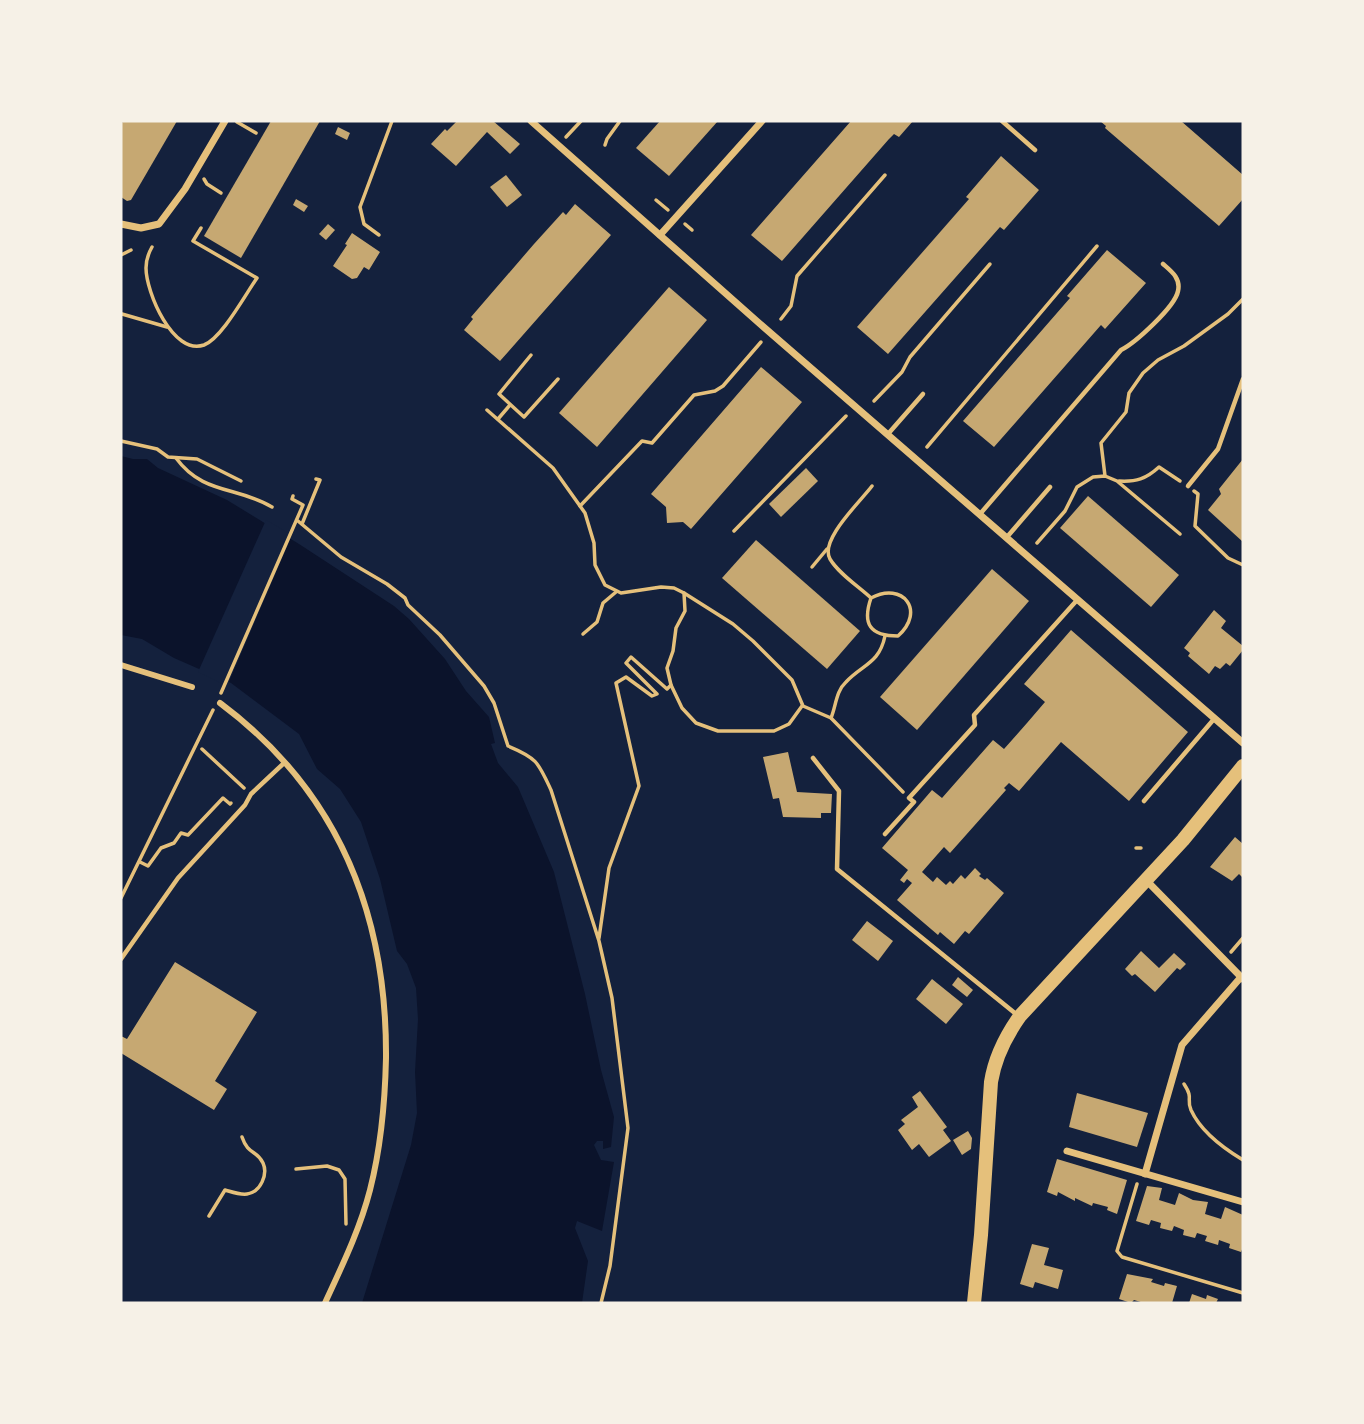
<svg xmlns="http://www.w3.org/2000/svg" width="1364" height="1424" viewBox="0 0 1364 1424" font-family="Literata,serif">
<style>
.water{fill:#0b132b}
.pier{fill:#14213d}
.building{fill:#c6a872}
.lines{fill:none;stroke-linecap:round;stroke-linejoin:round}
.path{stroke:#e5c07b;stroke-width:3.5}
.service{stroke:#e5c07b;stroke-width:4.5}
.pedestrian{stroke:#e5c07b;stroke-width:6}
.minor{stroke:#e5c07b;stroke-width:7}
.primary{stroke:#e5c07b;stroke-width:14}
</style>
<rect width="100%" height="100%" fill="#14213d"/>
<polygon class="water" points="121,456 133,459 147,459 158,468 227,500 299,544 394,606 409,619 445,659 466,691 489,717 495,743 491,744 498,763 518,787 554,872 585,994 601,1070 614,1117 611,1147 603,1149 603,1141 597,1141 594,1145 601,1160 614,1162 602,1231 577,1221 575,1228 588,1261 582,1303 362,1303 411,1145 417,1113 415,1072 418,1019 416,988 407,964 397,951 380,879 361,822 340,789 317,769 299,734 231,683 174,658 142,639 121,635"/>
<polygon class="pier" points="266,520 292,535 227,686 198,672"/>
<g class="building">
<polygon points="123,121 177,121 131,200 127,201 121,197 121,125"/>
<polygon points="271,121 320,121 241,258 204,236"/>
<polygon points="457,121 493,121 520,144 510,154 487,132 456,166 431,144 445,129 447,131"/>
<polygon points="660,121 718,121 669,176 636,148"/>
<polygon points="851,121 913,121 899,137 894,134 889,139 782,261 751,235"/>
<polygon points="1100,121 1181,121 1243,175 1243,199 1219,226 1105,128 1106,126"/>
<polygon points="338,127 350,133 347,140 335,134"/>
<polygon points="1001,156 1039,190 1004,230 1000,227 888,354 857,327 969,199 966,197"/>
<polygon points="506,175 522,195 507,207 490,187"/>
<polygon points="296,199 308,206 304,212 293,205"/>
<polygon points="575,204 611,235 500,361 464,330 473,319 471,317 534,244 563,212 566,215"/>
<polygon points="328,224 335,230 326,240 319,234"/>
<polygon points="352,233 380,252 369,270 364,267 357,278 352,279 333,266 347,245 345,244"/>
<polygon points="1107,250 1146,283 1105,329 1101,325 994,447 963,421 1070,298 1067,296"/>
<polygon points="669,287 707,320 597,447 559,413"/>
<polygon points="761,367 802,402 691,529 683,522 667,523 666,507 651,494"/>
<polygon points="1243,459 1243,542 1208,510 1221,494 1219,489"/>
<polygon points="806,468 818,481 781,517 769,504"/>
<polygon points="1088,496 1179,575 1151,607 1060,528"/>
<polygon points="756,540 860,631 827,669 722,578"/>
<polygon points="992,569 1029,601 917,730 880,697"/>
<polygon points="1214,610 1226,621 1221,628 1243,646 1243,650 1230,666 1226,663 1220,669 1215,666 1209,674 1188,656 1190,653 1184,648"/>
<polygon points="1071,630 1188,732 1129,801 1061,742 1019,791 1009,783 1004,788 1006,790 950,853 944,847 922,872 933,882 937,877 946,885 950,881 953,884 961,875 965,879 975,868 981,874 979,876 985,880 987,878 1004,893 969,934 965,931 954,944 940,932 938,935 897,900 912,883 907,879 904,883 900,880 908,870 882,848 932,790 942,798 993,740 1004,749 1027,723 1045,702 1024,684"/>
<polygon points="788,752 797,792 832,794 831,813 821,813 821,818 783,817 779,798 773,799 763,757"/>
<polygon points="1235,837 1243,844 1243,878 1239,874 1232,881 1210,867"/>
<polygon points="867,921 893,941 878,961 852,940"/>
<polygon points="1141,951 1159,968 1174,953 1186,964 1180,970 1177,968 1155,992 1135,974 1132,976 1125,969"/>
<polygon points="175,962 257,1012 215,1081 227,1089 214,1110 121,1053 121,1036 127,1039"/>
<polygon points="958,977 973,990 967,997 952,985"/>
<polygon points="932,979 963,1004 946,1024 916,999"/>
<polygon points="920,1091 947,1127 943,1130 951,1141 929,1157 919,1144 912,1150 898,1130 905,1124 901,1120 918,1107 912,1097"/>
<polygon points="1077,1093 1148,1113 1137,1147 1069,1127"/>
<polygon points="968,1131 972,1138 971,1149 962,1155 953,1140"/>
<polygon points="1057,1159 1127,1180 1117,1214 1107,1210 1108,1207 1093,1203 1092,1206 1075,1198 1075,1201 1058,1192 1057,1196 1047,1192"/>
<polygon points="1147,1186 1162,1188 1159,1200 1175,1205 1179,1193 1193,1200 1208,1202 1205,1214 1221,1219 1225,1207 1243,1215 1243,1247 1241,1252 1229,1248 1230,1244 1219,1240 1218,1245 1205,1241 1207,1236 1197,1233 1195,1238 1183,1235 1184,1230 1174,1226 1172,1231 1160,1228 1161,1223 1151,1220 1149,1225 1136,1221"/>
<polygon points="1032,1244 1049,1248 1044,1265 1063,1270 1058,1289 1035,1282 1033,1288 1020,1284"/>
<polygon points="1127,1274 1153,1279 1151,1282 1164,1286 1165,1283 1177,1286 1172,1303 1144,1303 1134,1300 1131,1303 1119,1299"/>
<polygon points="1192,1294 1206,1299 1207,1295 1218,1299 1216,1303 1189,1303"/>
</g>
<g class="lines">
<g class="path">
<polyline points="237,122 256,133"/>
<polyline points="566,137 581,121"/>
<polyline points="605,145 607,139 620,121"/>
<polyline points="204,179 207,184 221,193"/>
<polyline points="656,200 668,210"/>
<polyline points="685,224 692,230"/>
<polyline points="379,235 364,224 360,207 392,121"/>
<path d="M152,247C148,254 146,260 146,268C146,292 173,356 204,345C222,338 245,295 257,278L193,241L201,228"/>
<polyline points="121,255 131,250"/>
<polyline points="122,314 167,327"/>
<polyline points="781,319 791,306 797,276 885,175"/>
<polyline points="531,355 499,394 524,417 558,379"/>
<polyline points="874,401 902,372 910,357 990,264"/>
<polyline points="487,410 553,468 585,513 594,543 595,565 605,585 621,593 661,587 674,588 684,593 733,624 753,641 792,680 803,706 831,718 903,792"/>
<polyline points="498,419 510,405"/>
<polyline points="121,441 157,449 168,457 197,459 241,481"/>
<polyline points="927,447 1097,246"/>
<path d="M176,458C203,495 237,486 272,507"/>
<polyline points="1105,476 1101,443 1126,412 1129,393 1143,373 1158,360 1184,346 1228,314 1243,299"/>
<path d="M1119,481C1136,482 1146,479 1159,467L1180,481"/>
<polyline points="1194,491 1198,494 1195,526 1228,558 1243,565"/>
<polyline points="580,506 642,441 652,443 694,395 715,391 723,386 761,342"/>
<path d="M298,521L341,557L387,584L405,598L408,605L440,635L484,686L494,703L508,746C537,758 538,762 551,790L599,941L612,998L628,1128L610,1266L601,1303"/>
<polyline points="302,524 320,480 316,479"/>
<polyline points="734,531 846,416"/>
<polyline points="1037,543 1065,511 1077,487 1093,477 1105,476 1117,481 1180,534"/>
<polyline points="812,567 827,549"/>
<polyline points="684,593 685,611 676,628 673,651 667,668 671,685 682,708 696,723 718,731 774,731 789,724 802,706"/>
<path d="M871,598C862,624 870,636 898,636C926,611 903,581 871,598C858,586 839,574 830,559C819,540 861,501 872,486"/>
<polyline points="583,634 597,622 603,603 616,592"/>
<polyline points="221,693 303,505 292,499 293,496"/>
<path d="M831,718C836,706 836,691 846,682C863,664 879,664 885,636"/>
<polyline points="202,749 244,788"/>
<polyline points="1136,848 1141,848"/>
<polyline points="140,862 148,866 161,848 174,843 181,833 188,835 223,798 230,804 231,803"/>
<polyline points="121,898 213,710"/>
<polyline points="599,938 609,868 639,786 616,683 626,677 652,696 657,694 626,663 631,657 667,689 671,685"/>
<polyline points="1231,952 1243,938"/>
<path d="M1184,1084C1194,1099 1186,1098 1191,1110C1201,1132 1223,1148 1243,1160"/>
<polyline points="296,1169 327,1166 339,1170 345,1179 346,1224"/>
<polyline points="1137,1184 1117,1251 1122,1257 1243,1293"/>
<path d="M209,1216L225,1190C232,1192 240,1195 247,1194C261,1192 268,1174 263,1163C257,1150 248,1155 242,1137"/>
</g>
<g class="service">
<polyline points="1002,121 1035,150"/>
<polyline points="888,434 923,394"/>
<polyline points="1188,486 1218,449 1243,379"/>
<path d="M980,514L1121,350C1135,343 1175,307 1178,291C1181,278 1171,271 1163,264"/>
<polyline points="1007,537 1050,487"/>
<polyline points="813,758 839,791 837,869 1016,1014"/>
<polyline points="1144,801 1214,719"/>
<polyline points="885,834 914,802 909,798 975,725 974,715 1078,599"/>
<polyline points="121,959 178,878 245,805 251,794 284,763"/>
</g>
<g class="pedestrian">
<polyline points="121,665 192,687"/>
<path d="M220,703C338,791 387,914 386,1058C385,1103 381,1147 370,1190C360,1229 342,1266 325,1303"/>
</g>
<g class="minor">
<polyline points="531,121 759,323 1243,743"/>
<polyline points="121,224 141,228 159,224 185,189 225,121"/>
<polyline points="660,235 762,121"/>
<polyline points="1146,880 1243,979"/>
<polyline points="1067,1151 1243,1202"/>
<polyline points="1145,1174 1182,1045 1241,977"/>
</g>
<path class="primary" d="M974,1303L981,1235L991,1082C995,1057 1005,1037 1020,1016L1183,840L1243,766"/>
</g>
<rect width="1364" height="1424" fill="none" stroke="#f6f1e7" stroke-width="245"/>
</svg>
